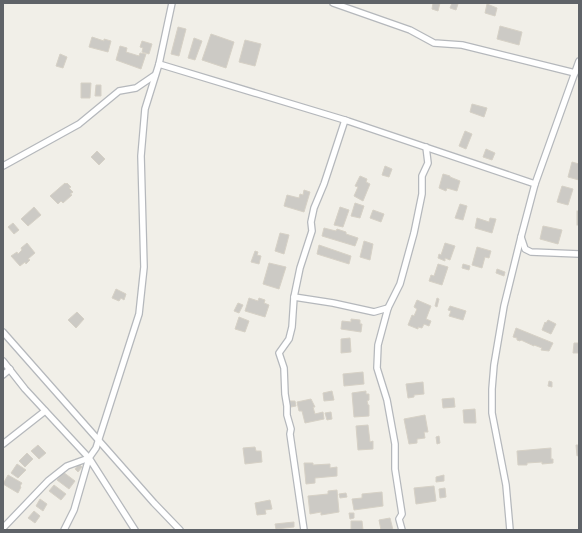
<svg xmlns="http://www.w3.org/2000/svg" width="582" height="533" viewBox="0 0 582 533" font-family="'Exo 2',sans-serif">
<style>
.building{fill:#cccac5;stroke:#d6d1c6}
.lines{fill:none;stroke-linecap:round;stroke-linejoin:round}
.street-casing{stroke:#b5b8bc;stroke-width:8}
.street{stroke:#fff;stroke-width:5.5}
</style>
<rect width="100%" height="100%" fill="#f1efe8"/>
<g class="building">
<polygon points="433,3 440,3 438,11 432,9"/>
<polygon points="452,3 458,4 456,10 450,8"/>
<polygon points="487,4 497,8 495,16 485,13"/>
<polygon points="500,26 522,32 519,45 497,39"/>
<polygon points="178,27 186,29 179,56 171,54"/>
<polygon points="211,34 234,42 226,68 202,60"/>
<polygon points="92,37 104,41 104,39 111,41 108,52 89,47"/>
<polygon points="194,38 202,41 195,60 188,58"/>
<polygon points="245,40 261,44 255,66 239,62"/>
<polygon points="142,41 152,44 149,54 142,52 143,48 140,47"/>
<polygon points="120,46 127,48 126,52 139,56 140,53 146,54 141,69 116,60"/>
<polygon points="60,54 67,57 63,68 56,66"/>
<polygon points="81,83 91,83 90,98 81,98"/>
<polygon points="96,85 101,85 101,96 95,96"/>
<polygon points="472,104 487,108 484,117 470,112"/>
<polygon points="465,131 472,134 466,149 459,146"/>
<polygon points="486,149 495,153 492,160 483,157"/>
<polygon points="97,151 105,159 99,165 91,157"/>
<polygon points="572,162 579,164 579,180 568,177"/>
<polygon points="385,166 392,169 389,177 382,175"/>
<polygon points="443,174 450,176 450,177 460,181 457,191 447,188 446,191 439,188"/>
<polygon points="360,176 367,179 366,182 370,184 363,201 354,196 358,187 355,186"/>
<polygon points="65,183 66,184 67,183 71,187 69,188 73,192 70,194 72,195 63,203 61,201 58,204 50,196"/>
<polygon points="562,186 573,189 568,205 557,202"/>
<polygon points="304,190 310,192 304,212 284,206 287,195 299,198 300,194 303,195"/>
<polygon points="355,203 364,206 360,218 351,216"/>
<polygon points="460,204 467,206 463,220 455,218"/>
<polygon points="34,207 41,215 28,226 21,219"/>
<polygon points="340,207 349,210 343,227 334,225"/>
<polygon points="373,210 384,214 381,222 370,218"/>
<rect x="577" y="211" width="2" height="14"/>
<polygon points="477,218 489,222 490,218 496,219 492,233 475,228"/>
<polygon points="13,223 19,230 14,234 8,227"/>
<polygon points="543,226 562,230 558,244 540,239"/>
<polygon points="324,228 336,231 337,229 346,232 346,234 358,238 355,246 322,236"/>
<polygon points="280,233 289,235 284,254 275,251"/>
<polygon points="364,241 373,244 370,260 360,257"/>
<polygon points="27,243 35,253 28,259 30,260 26,264 25,262 20,266 11,256 17,252 18,254 22,250 21,248"/>
<polygon points="445,243 455,246 450,260 445,258 445,261 438,258 439,254 441,255"/>
<polygon points="319,245 351,256 349,264 317,254"/>
<polygon points="477,247 491,251 489,258 485,257 482,268 472,265"/>
<polygon points="255,251 258,252 257,255 261,256 259,264 251,262"/>
<polygon points="269,263 286,267 279,289 263,284"/>
<polygon points="438,264 448,267 442,285 429,281 431,275 434,276"/>
<polygon points="463,264 470,266 469,270 462,268"/>
<polygon points="497,269 505,272 504,276 496,273"/>
<polygon points="116,289 126,294 124,300 121,298 119,301 112,298"/>
<polygon points="249,298 258,301 259,298 265,300 264,303 269,305 265,317 245,311"/>
<polygon points="437,298 439,299 437,307 435,306"/>
<polygon points="417,300 431,306 426,319 431,321 429,326 424,324 422,328 418,327 418,329 408,325 412,315 414,316 417,309 414,307"/>
<polygon points="238,303 243,305 239,313 234,311"/>
<polygon points="450,306 466,311 463,320 449,316 451,311 448,310"/>
<polygon points="77,312 84,319 76,328 68,320"/>
<polygon points="239,317 249,321 245,332 235,329"/>
<polygon points="351,319 360,320 360,324 362,324 361,332 341,329 342,321 351,322"/>
<polygon points="548,320 556,324 551,334 542,330 545,322 546,323"/>
<polygon points="516,328 553,343 549,351 541,350 542,348 534,345 534,346 521,340 520,341 517,340 517,338 513,337"/>
<polygon points="350,338 351,352 341,353 341,339"/>
<polygon points="574,343 579,343 579,353 573,353"/>
<polygon points="363,372 364,384 344,386 343,374"/>
<polygon points="549,381 552,382 552,387 548,386"/>
<polygon points="423,382 424,394 414,395 414,397 408,398 406,384"/>
<polygon points="332,391 334,400 324,401 323,393"/>
<polygon points="366,391 366,394 369,394 369,400 367,401 368,405 369,405 369,416 354,417 352,393"/>
<polygon points="454,398 455,407 443,408 442,399"/>
<polygon points="311,399 315,407 313,407 315,414 323,412 324,419 305,423 302,411 299,411 297,402"/>
<polygon points="290,401 295,401 296,406 291,407"/>
<polygon points="475,409 476,423 464,423 463,410"/>
<polygon points="331,412 332,419 327,420 325,413"/>
<polygon points="425,415 428,432 424,432 425,438 417,439 417,443 409,444 404,419"/>
<polygon points="368,425 370,442 373,441 373,449 358,450 356,426"/>
<polygon points="439,436 440,443 437,444 436,437"/>
<polygon points="38,445 46,453 39,459 31,451"/>
<polygon points="576,445 579,445 579,455 577,456"/>
<polygon points="255,447 256,451 261,451 262,462 245,464 243,448"/>
<polygon points="551,448 551,459 553,459 553,463 542,464 542,462 527,463 527,465 518,465 517,451"/>
<polygon points="27,453 33,459 25,467 19,461"/>
<polygon points="304,463 313,463 313,465 330,464 330,468 337,467 337,476 315,478 315,483 306,484"/>
<polygon points="17,464 26,470 18,478 11,473"/>
<polygon points="79,464 82,467 78,472 75,469"/>
<polygon points="63,472 75,481 69,489 57,480"/>
<polygon points="8,475 22,483 20,486 21,487 18,493 3,484"/>
<polygon points="444,475 444,481 436,482 436,477"/>
<polygon points="54,485 66,494 61,500 49,491"/>
<polygon points="434,486 436,501 416,504 414,488"/>
<polygon points="445,488 446,497 440,498 439,489"/>
<polygon points="337,490 339,512 321,515 321,512 310,514 308,496 328,494 328,491"/>
<polygon points="382,492 383,506 354,510 352,499 362,498 362,494"/>
<polygon points="346,493 347,497 340,498 339,494"/>
<polygon points="40,499 47,504 43,511 36,506"/>
<polygon points="270,500 272,509 265,510 266,514 257,515 255,503"/>
<polygon points="34,511 40,516 35,523 28,518"/>
<polygon points="349,513 354,513 354,518 350,519"/>
<polygon points="390,518 393,530 381,530 379,520"/>
<polygon points="351,521 362,521 363,530 351,530"/>
<polygon points="294,522 294,527 276,529 275,524"/>
</g>
<g class="lines">
<defs>
<g id="street">
<polyline points="333,3 410,30 434,43 462,45 575,73"/>
<polyline points="159,64 348,121 535,184"/>
<polyline points="3,166 79,124 119,91 136,88 155,75"/>
<polyline points="521,237 525,249 531,252 579,254"/>
<polyline points="294,297 333,303 374,312 388,308 400,284 414,233 422,194 422,176 428,163 426,147"/>
<polyline points="388,308 378,345 377,368 387,400 395,444 395,469 402,514 399,519 402,530"/>
<polyline points="3,332 154,503 180,530"/>
<polyline points="3,361 25,389 89,458 135,530"/>
<polyline points="3,375 10,369"/>
<polyline points="3,444 45,411"/>
<polyline points="3,528 48,481 67,466 89,458"/>
<polyline points="64,530 74,510 89,458 96,448 139,314 144,267 141,156 145,109 159,64 172,3"/>
<polyline points="304,530 290,434 291,429 287,415 287,406 285,394 284,368 279,353 289,339 292,327 294,297 300,268 312,231 311,222 314,208 324,184 345,120"/>
<polyline points="510,530 506,485 492,413 492,389 494,365 504,306 521,237 535,184 579,61"/>
</g>
</defs>
<use href="#street" class="street-casing"/>
<use href="#street" class="street"/>
</g>
<rect width="582" height="533" fill="none" stroke="#5f6368" stroke-width="8"/>
</svg>
